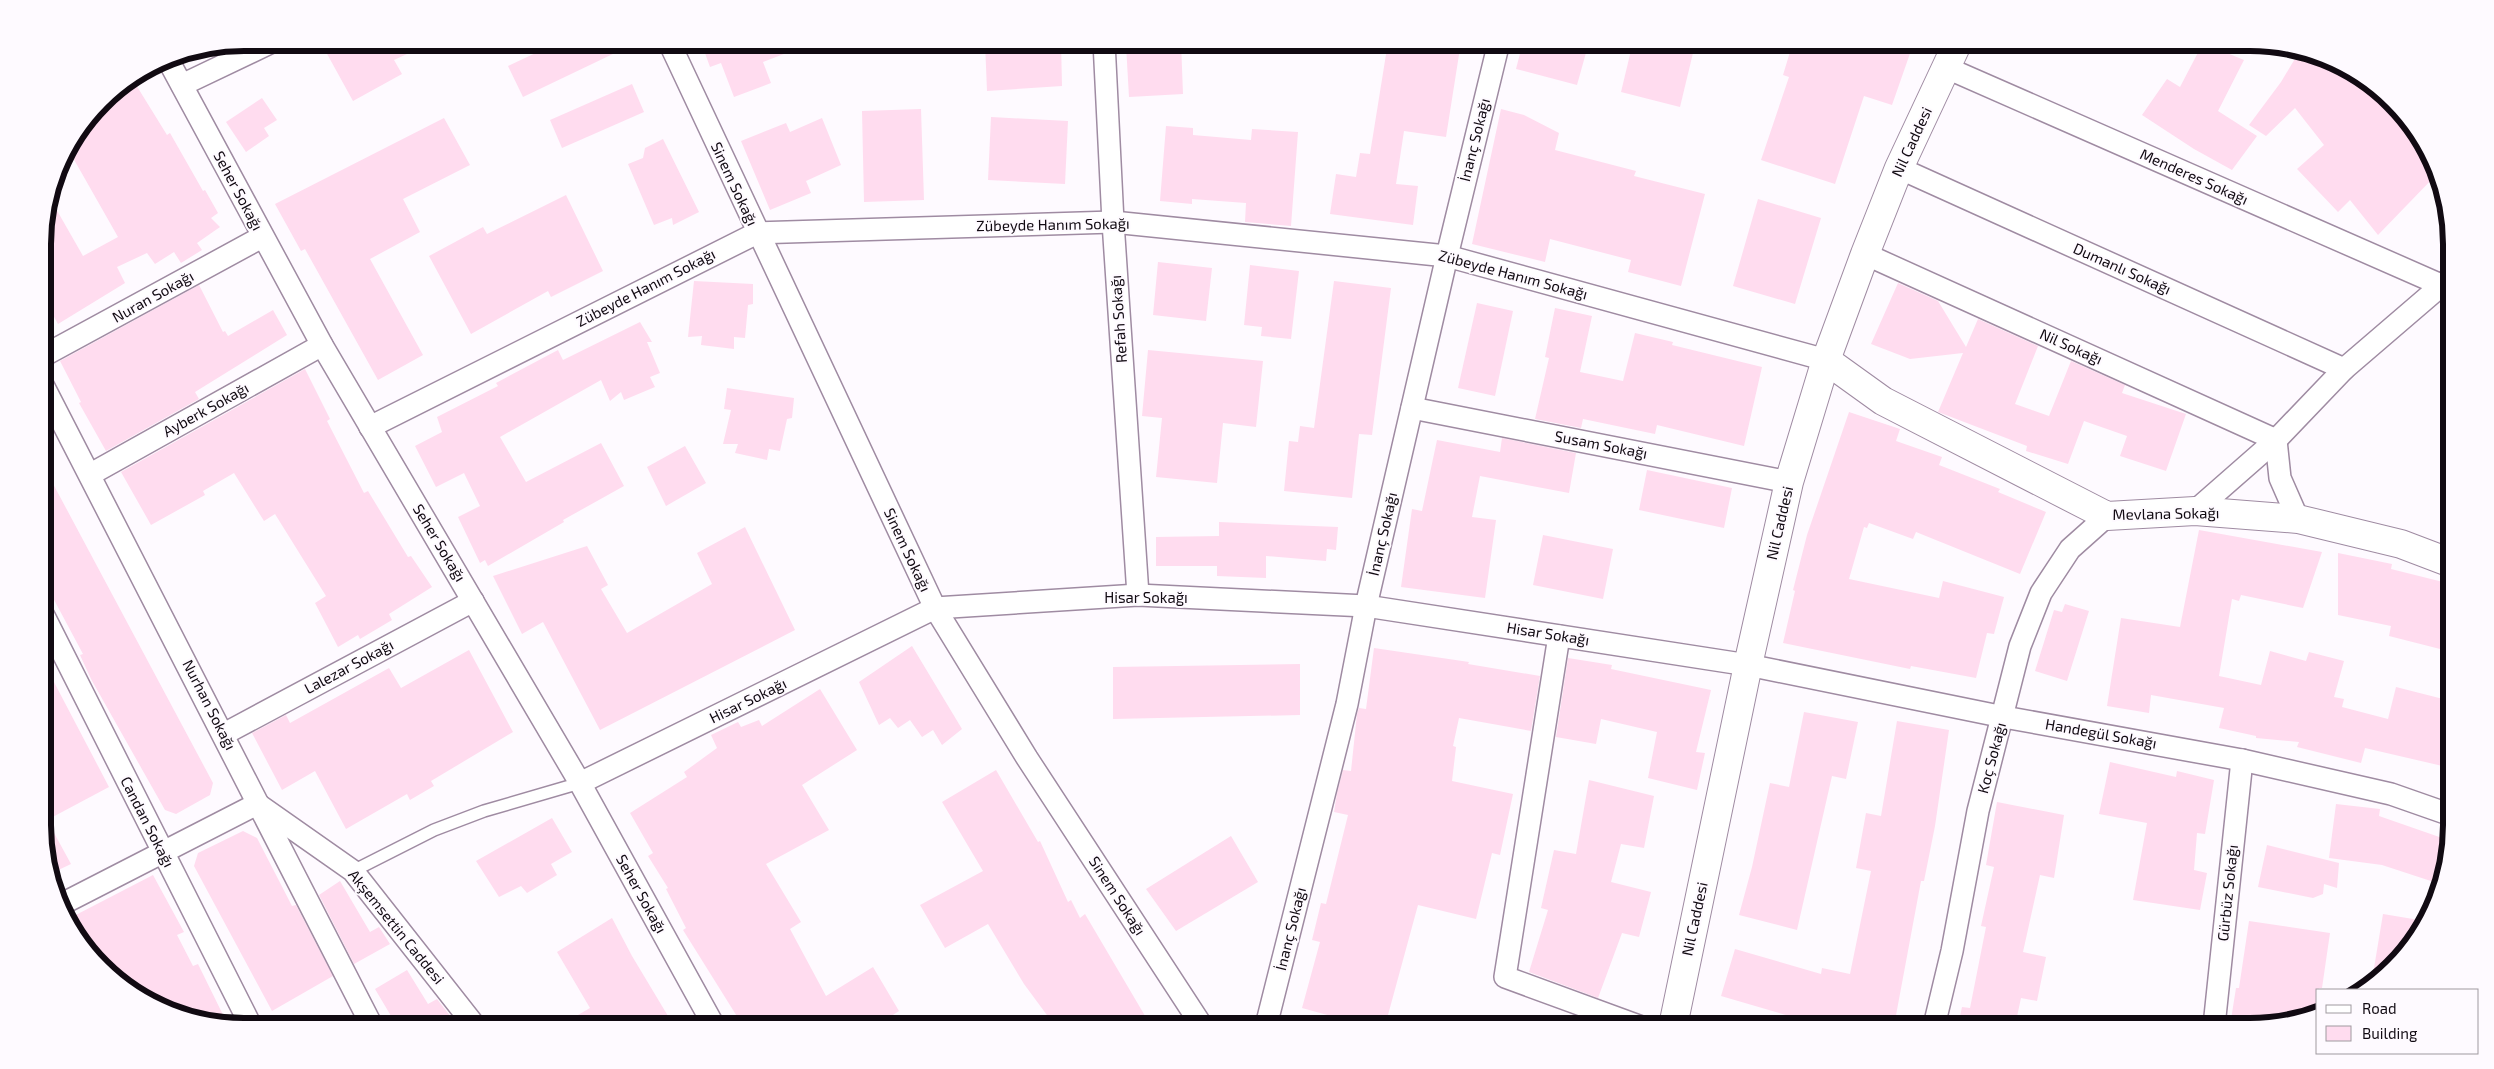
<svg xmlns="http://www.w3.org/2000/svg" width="2494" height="1069" viewBox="0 0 2494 1069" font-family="'Exo 2',sans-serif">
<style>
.building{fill:#ffdcef}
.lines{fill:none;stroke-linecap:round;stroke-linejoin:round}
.lane-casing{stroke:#9f8ba2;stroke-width:14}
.street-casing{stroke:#9f8ba2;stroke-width:24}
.secondary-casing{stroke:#9f8ba2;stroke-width:30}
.lane{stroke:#fff;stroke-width:11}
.street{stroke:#fff;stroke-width:21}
.secondary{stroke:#fff;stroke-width:28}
.labels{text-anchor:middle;stroke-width:4;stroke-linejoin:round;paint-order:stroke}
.street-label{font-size:15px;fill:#110a12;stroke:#fefaff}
.rim{fill:none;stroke:#110a12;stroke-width:6}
</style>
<rect width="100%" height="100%" fill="#fefaff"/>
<g class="building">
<polygon points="344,42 433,42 394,60 402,74 353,101 326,52"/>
<polygon points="559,42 638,42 523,97 508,66"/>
<polygon points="701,42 810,42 810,44 763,62 771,83 734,97 721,63 710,67"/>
<polygon points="985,42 1061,42 1062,86 987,91"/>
<polygon points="1181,42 1183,94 1129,97 1126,45"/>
<polygon points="1388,42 1461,42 1446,137 1404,131 1396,184 1418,186 1413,225 1330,214 1336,174 1356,177 1360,153 1370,154"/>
<polygon points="1523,42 1589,42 1577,85 1516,69"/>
<polygon points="1633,42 1649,42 1693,53 1680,107 1621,92"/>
<polygon points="1793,42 1835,42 1858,50 1861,42 1914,42 1892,105 1864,96 1835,184 1761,160 1789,77 1783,75"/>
<polygon points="2203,43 2244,60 2218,111 2257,136 2232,170 2194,149 2142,115 2167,79 2180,87"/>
<polygon points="2299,52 2326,58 2373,84 2410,122 2436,168 2437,174 2378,235 2350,200 2338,212 2297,169 2324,145 2295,108 2266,136 2249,125 2281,82"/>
<polygon points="133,80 167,135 170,133 203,191 205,190 218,213 211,218 220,227 197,243 202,250 181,263 174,252 155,264 147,253 117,267 125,283 58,324 43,297 43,231 51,200 83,256 118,237 68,149 111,93"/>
<polygon points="632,84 644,112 562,148 550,120"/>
<polygon points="262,98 277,120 264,128 269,136 246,152 226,122"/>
<polygon points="921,109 924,200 864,202 862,111"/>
<polygon points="1501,109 1524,115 1559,133 1555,150 1636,171 1634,176 1705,194 1681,286 1628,272 1631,260 1550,239 1545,262 1472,244"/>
<polygon points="991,117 1068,121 1065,184 988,180"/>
<polygon points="444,118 470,165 403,199 420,232 370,259 423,355 378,380 305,249 301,251 275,204"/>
<polygon points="822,118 841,165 806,181 811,193 770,210 741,141 786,123 790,132"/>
<polygon points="1166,126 1193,128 1193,135 1251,140 1252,129 1298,132 1291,226 1245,222 1246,203 1192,199 1192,204 1160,201"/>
<polygon points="663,139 699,212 673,225 672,218 654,225 628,164 643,158 645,148"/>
<polygon points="566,195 603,271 551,297 548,291 471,334 429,256 483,227 487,234"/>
<polygon points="1758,199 1821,218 1795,304 1733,286"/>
<polygon points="1158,262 1212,268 1206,321 1153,315"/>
<polygon points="1250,265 1299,271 1291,339 1261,336 1262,327 1244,325"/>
<polygon points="694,281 753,284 753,304 748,305 745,338 734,337 734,349 701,345 702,336 688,337"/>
<polygon points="1334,281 1391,288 1372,435 1359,434 1352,498 1284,491 1289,441 1298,442 1300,426 1314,428"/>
<polygon points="1898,283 1938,301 1966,347 1978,319 2038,346 2015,404 2049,416 2071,361 2125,385 2122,393 2186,414 2166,471 2120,456 2127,436 2084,421 2068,464 2026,451 2027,446 1938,412 1963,353 1910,359 1871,344"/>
<polygon points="199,285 223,332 225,331 228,336 273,310 287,335 195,392 199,399 106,451 79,403 81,402 60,361"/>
<polygon points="1477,303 1513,311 1495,396 1458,388"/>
<polygon points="1555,308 1592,316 1580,372 1623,381 1635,333 1673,342 1672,345 1762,367 1744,446 1657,425 1655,434 1583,419 1581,428 1535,419 1549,358 1545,357"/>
<polygon points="640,322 652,342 647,342 660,373 650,377 655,387 624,400 621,392 610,401 601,380 500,437 526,482 601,443 624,486 563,520 564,522 488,566 485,560 480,563 458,517 480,506 464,473 436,487 415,446 442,432 437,417 498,386 496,383 558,350 563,360"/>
<polygon points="1148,350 1263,361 1256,427 1223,423 1217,483 1156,477 1162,418 1142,416"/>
<polygon points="305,369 330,419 327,421 364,493 368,491 408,557 411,556 432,587 389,614 392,620 360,639 358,635 338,647 315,603 326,596 275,514 264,521 234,473 203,491 205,495 151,525 121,472"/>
<polygon points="727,388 794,398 792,418 787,419 780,451 769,449 767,460 735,453 738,444 723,444 731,410 724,409"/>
<polygon points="1849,412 1900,429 1896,441 1942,457 1939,465 2000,489 1998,492 2046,512 2020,574 1916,532 1913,539 1869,523 1867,528 1864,527 1849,579 1939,598 1943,581 2004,597 1994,634 1987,633 1976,678 1911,666 1910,669 1783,643 1795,591 1793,590 1807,535"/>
<polygon points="1502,438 1576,453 1569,493 1480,476 1472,517 1496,520 1485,598 1401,587 1412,509 1422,511 1437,440 1500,452"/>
<polygon points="685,446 706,483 666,506 647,467"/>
<polygon points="43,465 213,783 210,795 176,814 165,810 91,679 80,655 83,654 44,581"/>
<polygon points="1647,470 1732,488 1724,528 1639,510"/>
<polygon points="1219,522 1338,527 1336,550 1327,549 1326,561 1266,556 1266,578 1217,576 1217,566 1156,566 1156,537 1219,536"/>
<polygon points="745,527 795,630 600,730 543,622 522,634 493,576 587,546 608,585 601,589 627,633 712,584 697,553"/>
<polygon points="2199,530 2322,552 2303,608 2241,595 2239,601 2232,599 2219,676 2261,685 2270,651 2306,661 2309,652 2344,661 2334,697 2344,699 2342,707 2388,719 2396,687 2451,701 2451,768 2365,748 2361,763 2297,747 2299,742 2256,738 2256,736 2219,728 2224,708 2151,695 2149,713 2107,706 2121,618 2180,627"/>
<polygon points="1543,535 1613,549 1603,599 1533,585"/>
<polygon points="2338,553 2392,564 2391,569 2451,584 2451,624 2444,650 2389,636 2391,626 2338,615"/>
<polygon points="2065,604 2089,611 2067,681 2035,671 2054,610 2062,612"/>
<polygon points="912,646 962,729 942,745 933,730 922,737 910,720 898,728 890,718 879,725 859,682"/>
<polygon points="1374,648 1469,662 1468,664 1540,676 1531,731 1459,718 1453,746 1456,747 1452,781 1513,794 1500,855 1492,853 1476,919 1418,905 1385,1026 1367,1026 1302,1008 1320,942 1312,940 1321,903 1326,904 1348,815 1334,812 1337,793 1343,770 1351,771 1357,714 1359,708 1366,709"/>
<polygon points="469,650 513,732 431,781 434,786 410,800 407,794 346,829 315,771 282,790 252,733 286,715 290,723 389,668 401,688"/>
<polygon points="1568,658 1612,665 1611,669 1711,690 1696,752 1705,753 1697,790 1648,778 1657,732 1601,719 1596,744 1556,737"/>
<polygon points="44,663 109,787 47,820 71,864 50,874 44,851"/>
<polygon points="1300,664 1300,715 1113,719 1113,667"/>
<polygon points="820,689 857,750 802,785 829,830 766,864 801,922 790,929 826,996 873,967 899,1011 876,1026 743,1026 683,930 686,928 666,889 668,888 648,856 653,853 630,813 687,777 684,772 717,748 711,735 738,722 741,727 759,720 762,726"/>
<polygon points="1804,712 1858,722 1846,779 1832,776 1797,930 1739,915 1752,867 1770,783 1789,787"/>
<polygon points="1897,721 1949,730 1935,826 1924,881 1921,881 1894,1026 1809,1026 1810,1022 1721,996 1735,949 1821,974 1822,968 1850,974 1871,871 1856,868 1866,813 1881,816"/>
<polygon points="2110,762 2176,777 2177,771 2214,780 2205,834 2197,833 2194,870 2207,873 2200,910 2133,900 2147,823 2099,814"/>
<polygon points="996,770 1038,842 1040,841 1068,902 1071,900 1080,918 1085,914 1151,1026 1055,1026 1024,984 988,924 945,948 920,905 983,871 942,802"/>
<polygon points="1589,780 1654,796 1644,848 1621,844 1611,882 1651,892 1639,937 1622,933 1598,998 1529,972 1548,910 1541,908 1554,850 1576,854"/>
<polygon points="1997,802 2064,815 2054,878 2040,875 2023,952 2046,957 2037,1001 2021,998 2015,1026 1958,1026 1962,1007 1970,1008 1986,927 1981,926 1994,867 1986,865"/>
<polygon points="2336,804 2380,809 2379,816 2448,840 2440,884 2382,865 2329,858"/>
<polygon points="552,818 572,852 551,864 557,875 527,893 521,886 499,897 476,861"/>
<polygon points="243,831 257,838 292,906 296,905 333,976 272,1011 194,866 198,853"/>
<polygon points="1231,836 1258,882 1176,931 1146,889"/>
<polygon points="2267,845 2339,863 2337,888 2324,884 2323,894 2313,898 2258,887"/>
<polygon points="153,875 184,932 177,935 193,966 198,964 227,1023 168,1011 122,985 84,948 68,919"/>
<polygon points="340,881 370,932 379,927 390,944 354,964 319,895"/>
<polygon points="2383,914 2425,921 2410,948 2371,986"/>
<polygon points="612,918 632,956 674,1026 559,1026 590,1008 557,952"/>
<polygon points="2249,921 2330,933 2322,988 2319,988 2318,990 2314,1016 2262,1026 2230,1026 2236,988 2239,988"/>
<polygon points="407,970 428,1004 437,999 458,1026 397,1026 375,989"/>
</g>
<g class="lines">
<defs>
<polyline id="lane" points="353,871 434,830 484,811 580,783"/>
<g id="street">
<polyline points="669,42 935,608 1027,758 1202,1026"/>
<polyline points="1104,42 1113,222 1138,595"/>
<polyline points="167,58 322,345 580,783 714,1026"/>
<polyline points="1947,68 2441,285"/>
<polyline points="182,85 272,42"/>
<polyline points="1899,168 2344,369"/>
<polyline points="1865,254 2276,440"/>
<polyline points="43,356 262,237"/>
<polyline points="43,385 372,1026"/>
<polyline points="1412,408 1789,482"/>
<polyline points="370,427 757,233 1113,222 1447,256 1826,360"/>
<polyline points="2276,440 2280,478 2298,519"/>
<polyline points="91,474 322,345"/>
<polyline points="2195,511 2276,440 2344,369 2450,278"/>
<polyline points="44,616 251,1026"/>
<polyline points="1559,636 1505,977 1639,1026"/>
<polyline points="224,734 473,601"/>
<polyline points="580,783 935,608 1138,595 1366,606 1748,665 2004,717 2242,760 2391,794 2451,815"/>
<polyline points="259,805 353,871 475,1026"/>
<polyline points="60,905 257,804"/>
<polyline points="1266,1026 1347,704 1366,606 1447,256 1499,42"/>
<polyline points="1934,1026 1952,951 1978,811 2020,646 2041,593 2070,549 2107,516"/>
<polyline points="2214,1026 2242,760"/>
</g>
<g id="secondary">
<polyline points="1826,360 1883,401 2107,516 2195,511 2298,519 2401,544 2451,563"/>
<polyline points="1673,1026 1748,665 1789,482 1826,360 1865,254 1899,168 1958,42"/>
</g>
</defs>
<use href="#lane" class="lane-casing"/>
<use href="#street" class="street-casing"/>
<use href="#secondary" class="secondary-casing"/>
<use href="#lane" class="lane"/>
<use href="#street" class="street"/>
<use href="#secondary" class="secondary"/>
</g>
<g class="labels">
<g class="street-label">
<text transform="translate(1475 140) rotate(-76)" y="5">İnanç Sokağı</text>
<text transform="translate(1912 142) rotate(-65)" y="5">Nil Caddesi</text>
<text transform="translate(2194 177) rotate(24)" y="5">Menderes Sokağı</text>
<text transform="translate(734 184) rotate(65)" y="5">Sinem Sokağı</text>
<text transform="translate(238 191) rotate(62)" y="5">Seher Sokağı</text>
<text transform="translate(1053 225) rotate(-1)" y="5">Zübeyde Hanım Sokağı</text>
<text transform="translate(2122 269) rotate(24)" y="5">Dumanlı Sokağı</text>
<text transform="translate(1513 275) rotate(15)" y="5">Zübeyde Hanım Sokağı</text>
<text transform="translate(646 288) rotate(-27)" y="5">Zübeyde Hanım Sokağı</text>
<text transform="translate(153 297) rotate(-29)" y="5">Nuran Sokağı</text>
<text transform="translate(1119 319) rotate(-94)" y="5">Refah Sokağı</text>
<text transform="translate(2071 347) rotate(24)" y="5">Nil Sokağı</text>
<text transform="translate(206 410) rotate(-29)" y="5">Ayberk Sokağı</text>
<text transform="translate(1601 445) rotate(11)" y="5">Susam Sokağı</text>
<text transform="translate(2166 514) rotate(-1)" y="5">Mevlana Sokağı</text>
<text transform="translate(1780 523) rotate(-77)" y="5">Nil Caddesi</text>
<text transform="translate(1383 534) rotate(-77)" y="5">İnanç Sokağı</text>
<text transform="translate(439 543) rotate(59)" y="5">Seher Sokağı</text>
<text transform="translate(907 550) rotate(65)" y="5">Sinem Sokağı</text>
<text x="1146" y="603">Hisar Sokağı</text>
<text transform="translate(1548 634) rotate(9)" y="5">Hisar Sokağı</text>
<text transform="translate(349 667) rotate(-28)" y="5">Lalezar Sokağı</text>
<text transform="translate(748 701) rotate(-26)" y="5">Hisar Sokağı</text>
<text transform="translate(209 705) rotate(63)" y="5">Nurhan Sokağı</text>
<text transform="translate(2101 734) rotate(10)" y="5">Handegül Sokağı</text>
<text transform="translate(1992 758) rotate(-75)" y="5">Koç Sokağı</text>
<text transform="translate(147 822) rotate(63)" y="5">Candan Sokağı</text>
<text transform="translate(2228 893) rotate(-84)" y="5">Gürbüz Sokağı</text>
<text transform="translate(641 894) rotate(61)" y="5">Seher Sokağı</text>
<text transform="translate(1117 896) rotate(57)" y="5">Sinem Sokağı</text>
<text transform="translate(1695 919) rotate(-78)" y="5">Nil Caddesi</text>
<text transform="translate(396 927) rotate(51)" y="5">Akşemsettin Caddesi</text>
<text transform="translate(1291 929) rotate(-76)" y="5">İnanç Sokağı</text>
</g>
</g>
<path d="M0 0H2494V1069H0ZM244 51H2250A193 193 0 0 1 2443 244V825A193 193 0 0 1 2250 1018H244A193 193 0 0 1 51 825V244A193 193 0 0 1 244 51Z" fill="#fefaff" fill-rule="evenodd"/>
<path class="rim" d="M244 51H2250A193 193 0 0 1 2443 244V825A193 193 0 0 1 2250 1018H244A193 193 0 0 1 51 825V244A193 193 0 0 1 244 51Z"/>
<rect x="2316" y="989" width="162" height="65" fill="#fefaff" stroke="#9f9aa0"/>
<rect x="2326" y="1005" width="25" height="8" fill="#ffffff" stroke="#9f9aa0"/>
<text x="2362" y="1014" font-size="15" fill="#110a12">Road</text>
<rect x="2326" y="1026" width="25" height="15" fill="#ffdcef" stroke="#9f9aa0"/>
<text x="2362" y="1039" font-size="15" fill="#110a12">Building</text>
</svg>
